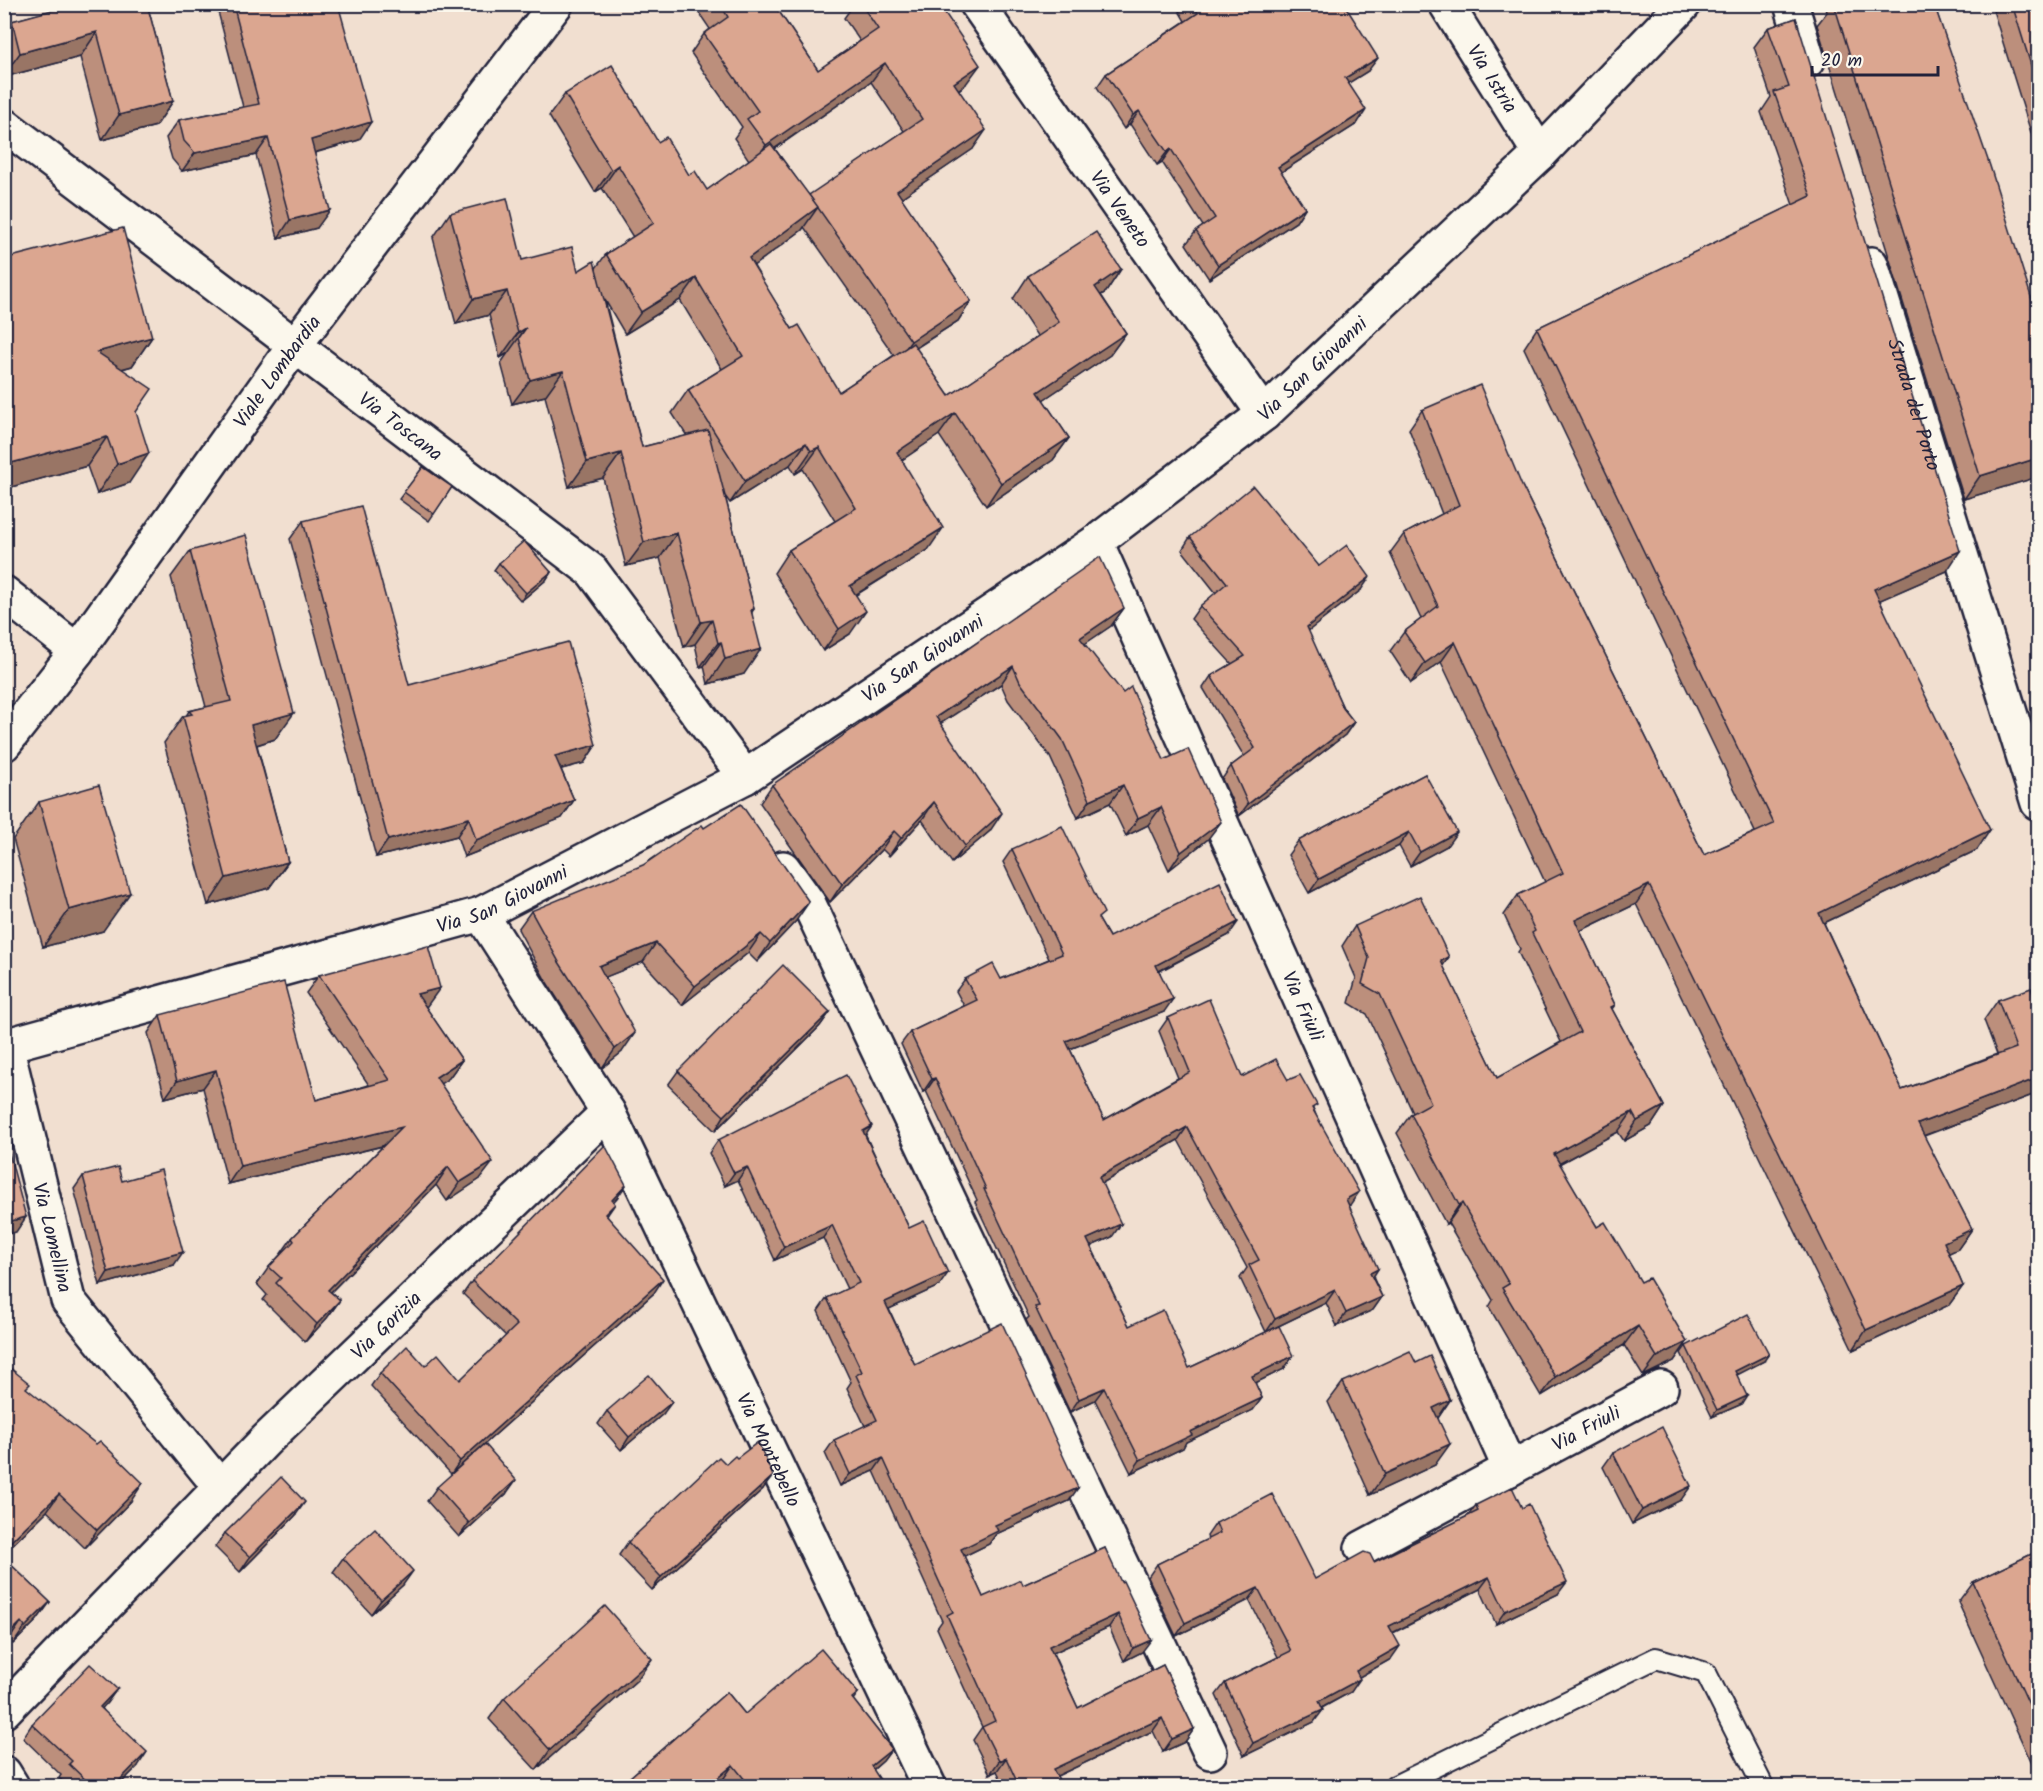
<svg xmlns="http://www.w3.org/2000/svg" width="2043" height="1791" viewBox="0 0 2043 1791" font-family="Kalam,sans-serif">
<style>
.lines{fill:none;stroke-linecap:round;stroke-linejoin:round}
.service-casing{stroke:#22223b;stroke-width:24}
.minor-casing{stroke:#22223b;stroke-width:38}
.service{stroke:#fbf7ec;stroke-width:20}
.minor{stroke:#fbf7ec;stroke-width:33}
.wall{fill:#bc8f7c;stroke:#22223b;stroke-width:1.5;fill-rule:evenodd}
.shaded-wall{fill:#997465;stroke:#22223b;stroke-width:1.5}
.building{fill:#dba690;stroke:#22223b;stroke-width:1.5}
.labels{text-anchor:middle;stroke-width:4.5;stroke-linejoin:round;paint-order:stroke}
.street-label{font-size:20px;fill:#22223b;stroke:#fbf7ec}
</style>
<rect width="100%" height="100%" fill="#f1dfd0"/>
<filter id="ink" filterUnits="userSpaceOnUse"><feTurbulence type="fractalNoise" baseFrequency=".0167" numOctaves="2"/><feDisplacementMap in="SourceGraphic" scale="12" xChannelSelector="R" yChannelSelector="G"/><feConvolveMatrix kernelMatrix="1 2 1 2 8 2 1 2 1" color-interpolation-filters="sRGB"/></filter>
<g filter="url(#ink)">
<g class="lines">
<defs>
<polyline id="service" points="1395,1786 1656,1658 1706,1673 1763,1786"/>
<g id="minor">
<path id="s1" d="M977,4L1264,414"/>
<path id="s2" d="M1446,4L1540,154"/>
<polyline points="1791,4 1808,60"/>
<path id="s3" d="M4,125L592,571L745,777"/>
<path id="s4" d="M1871,264L2038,803"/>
<path id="s5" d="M1096,542L1510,1469"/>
<polyline points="4,593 77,651"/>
<path id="s6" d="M4,744L77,651L295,345L556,4"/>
<polyline points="783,868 809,904 1210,1752"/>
<path id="s7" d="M6,1045L68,1300L220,1487"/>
<path id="s8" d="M4,1046L481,914L745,777L1096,542L1264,414L1540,154L1684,4"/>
<path id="s9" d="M608,1112L929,1786"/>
<path id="s10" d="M1362,1548L1661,1388"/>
<path id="s11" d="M4,1711L266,1440L608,1112L481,914"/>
<polyline points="4,1773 12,1786"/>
</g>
</defs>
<use href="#service" class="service-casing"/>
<use href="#minor" class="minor-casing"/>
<use href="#service" class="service"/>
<use href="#minor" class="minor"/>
</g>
<g class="wall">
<polygon points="66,4 147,4 173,101 156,126 102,140 80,57 4,77 4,31 12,21 66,7"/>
<polygon points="216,4 338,4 359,140 315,153 317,228 278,238 256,155 182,171 172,159 166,138 179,120 243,107"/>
<path d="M693,4H774L818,70L860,41L844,18L854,4H939L966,84L959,90L973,149L901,198L971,301L958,321L916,348L949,396L1038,337L1013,299L1028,276L1121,269L1106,292L1101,295L1126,333L1110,355L1043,400L1069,438L1053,460L986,506L939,435L902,460L928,550L856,595L850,634L823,651L774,573L789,550L835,521L803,469L795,474L790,465L730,503L725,496L754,609L752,612L744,674L708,684L704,666L700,667L695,644L684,647L660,558L626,566L603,478L569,487L545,396L512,404L501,363L508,353L500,358L489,315L456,324L433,238L450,213L522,260L578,271L596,268L606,254L633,237L602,188L595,192L549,116L565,94L658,142L689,175L707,190L749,160L734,138L742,127L691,53L704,34L710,29ZM871,82L904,131L809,196L775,149ZM804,227L894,355L839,392L792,329L753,266L802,230ZM605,300L625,334L680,300L722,369L688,390L672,413L687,436L642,447Z"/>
<polygon points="1175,4 1346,4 1344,6 1368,71 1348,83 1357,124 1281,172 1305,208 1296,222 1209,279 1186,244 1196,231 1203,226 1162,162 1157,165 1130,124 1124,129 1097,87 1106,74 1185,21"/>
<polygon points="1825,4 1934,4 2038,319 2038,477 1964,499 1817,25 1827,12"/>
<polygon points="1991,4 2038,4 2038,155"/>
<polygon points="1796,18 1947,571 1880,600 1977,850 1824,923 1902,1090 1997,1054 1984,1020 1998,1000 2038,1093 1924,1136 1972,1229 1958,1249 1949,1253 1963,1286 1949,1305 1853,1350 1636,904 1580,931 1615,1005 1612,1009 1664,1106 1651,1126 1624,1141 1618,1132 1559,1164 1597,1227 1687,1342 1674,1361 1643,1376 1624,1345 1541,1396 1489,1307 1493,1300 1448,1223 1446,1224 1397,1133 1411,1114 1413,1113 1367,1014 1349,1003 1356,978 1342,946 1355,926 1443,966 1497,1078 1561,1042 1518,952 1520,949 1504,915 1518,895 1545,882 1441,662 1411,683 1390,651 1404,632 1421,619 1390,553 1404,534 1442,514 1409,429 1422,410 1522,486 1704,855 1755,832 1524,348 1537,328 1793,205 1761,112 1771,97 1754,47 1768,28"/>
<polygon points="4,233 11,257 152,337 132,366 122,369 136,412 129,483 97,494 87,466 4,489"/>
<polygon points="423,467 452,487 429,521 399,499"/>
<polygon points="303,521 409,685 596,745 584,763 561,769 574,800 562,818 464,857 457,836 376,857 290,539"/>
<polygon points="1190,537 1319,566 1361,590 1308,631 1343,708 1354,722 1345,735 1239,816 1222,779 1231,766 1244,756 1203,688 1211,676 1232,664 1191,619 1200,606 1216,593 1182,550"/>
<polygon points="190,551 275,739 257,745 288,862 269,888 208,905 164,743 183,716 186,716 189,711 206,707 171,577"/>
<polygon points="499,563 551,572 546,580 521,601 494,570"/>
<polygon points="1124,608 1111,626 1084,644 1164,760 1208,839 1169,870 1148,825 1126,836 1110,803 1078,818 1050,757 1008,700 1001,684 940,723 990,831 952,863 922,820 889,856 882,849 830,902 760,803 772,785"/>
<polygon points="1425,774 1447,846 1410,866 1399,846 1309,893 1288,855 1298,841"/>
<polygon points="39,802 103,931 43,947 13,839"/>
<path d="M1012,849L1099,920L1109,937L1229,935L1160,971L1164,1012L1070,1049L1104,1120L1178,1078L1159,1031L1168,1018L1242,1077L1288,1080L1314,1110L1350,1205H1349L1373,1277L1382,1297L1373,1310L1337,1326L1326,1303L1272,1329L1293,1356L1284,1369L1255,1383L1262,1398L1253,1410L1186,1442L1183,1448L1131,1473L1095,1400L1070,1412L1026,1320L1029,1317L975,1202L977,1200L926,1091L923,1092L901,1044L910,1032L964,1006L956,991L965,979H1001L1049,959L1003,862ZM1178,1140L1247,1268L1240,1278L1266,1332L1189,1368L1129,1326L1091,1246L1112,1237L1102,1183Z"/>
<polygon points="531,911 796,921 757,962 748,953 682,1005 643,962 605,977 622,1052 602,1068 546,981 518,929"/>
<polygon points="319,975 427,1006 425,1006 462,1060 449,1078 440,1084 480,1179 447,1201 436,1185 331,1292 340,1300 327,1318 305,1342 263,1300 267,1295 257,1284 269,1267 280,1255 292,1238 383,1146 228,1184 203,1088 165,1098 148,1033 160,1015 316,1100 369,1085 306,993"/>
<polygon points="830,1012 820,1026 715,1131 668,1085 678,1071"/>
<polygon points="866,1136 909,1228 939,1286 889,1309 915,1365 1069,1501 996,1534 989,1544 964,1556 983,1597 1023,1585 1105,1548 1142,1652 1124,1661 1109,1627 1053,1653 1078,1708 1163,1665 1194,1729 1185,1742 1163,1752 1153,1731 1057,1776 1062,1786 1004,1786 997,1771 990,1774 973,1740 982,1727 937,1628 942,1621 874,1471 840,1486 825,1453 834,1440 865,1426 847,1388 851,1382 818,1311 827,1298 847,1289 823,1238 775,1260 738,1180 725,1186 709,1153 718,1140"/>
<polygon points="83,1176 122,1181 174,1265 100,1285 74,1189"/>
<polygon points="626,1185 613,1202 607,1216 654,1293 451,1474 371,1386 380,1373 425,1366 460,1380 506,1336 463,1294 472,1281"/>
<polygon points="1686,1346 1764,1361 1737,1375 1742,1404 1712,1417 1681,1353"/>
<polygon points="4,1363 26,1389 131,1501 85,1548 47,1511 4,1553"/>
<polygon points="1416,1363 1450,1400 1438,1418 1435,1465 1370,1495 1328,1402 1343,1382"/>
<polygon points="607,1411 663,1414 621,1450 598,1424"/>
<polygon points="1613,1453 1681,1500 1632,1524 1603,1467"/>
<polygon points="726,1464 763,1489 652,1590 619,1555 628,1542"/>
<polygon points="437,1487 506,1494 459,1537 427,1501"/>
<polygon points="1476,1505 1558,1594 1496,1624 1480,1589 1393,1633 1391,1659 1359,1677 1351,1692 1322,1708 1314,1722 1244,1756 1216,1695 1225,1683 1278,1657 1249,1600 1176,1636 1148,1577 1157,1564 1208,1539 1207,1536 1216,1523 1315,1579 1374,1562 1468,1516"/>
<polygon points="295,1516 240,1572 215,1547 225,1533"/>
<polygon points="2038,1551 2038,1777 1958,1602 1973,1582"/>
<polygon points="4,1558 50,1602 37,1620 13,1644 9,1640 4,1644"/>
<polygon points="343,1558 403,1585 371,1614 333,1572"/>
<polygon points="637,1680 536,1770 489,1719 504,1698"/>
<polygon points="117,1689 102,1708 138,1766 118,1786 68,1786 59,1778 61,1775 23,1738 32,1724"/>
<polygon points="727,1692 745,1714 858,1693 853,1700 892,1749 883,1761 873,1770 884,1786 731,1786 724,1778 714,1786 620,1786"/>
</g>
<g class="shaded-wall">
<polygon points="97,32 80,57 4,77 4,75 20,53"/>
<polygon points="1378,58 1368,71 1336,91 1345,78"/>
<polygon points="885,63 871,82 752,164 766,145"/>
<polygon points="980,65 966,84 941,102 954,83"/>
<polygon points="173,101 156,126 102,140 119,115"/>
<polygon points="1366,110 1357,124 1269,180 1278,167"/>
<polygon points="1139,111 1130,124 1124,129 1133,115"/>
<polygon points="371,122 359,140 299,157 311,140"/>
<polygon points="986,130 973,149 883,210 897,191"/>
<polygon points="268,138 256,155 182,171 195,153"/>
<polygon points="1171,149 1162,162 1157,165 1167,152"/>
<polygon points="618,165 602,188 595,192 611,170"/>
<polygon points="818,207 802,230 733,281 749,258"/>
<polygon points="1305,208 1296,222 1209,279 1218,265"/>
<polygon points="330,210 317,228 278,238 290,220"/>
<polygon points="1121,269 1106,292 1079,309 1095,287"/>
<polygon points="696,278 680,300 625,334 641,312"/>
<polygon points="507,291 489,315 456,324 473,299"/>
<polygon points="971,301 958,321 897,360 911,341"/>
<polygon points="526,328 508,353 500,358 518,333"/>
<polygon points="1126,333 1110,355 1022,414 1038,392"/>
<polygon points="152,337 132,366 77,381 97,352"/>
<polygon points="563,371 545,396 512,404 530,380"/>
<polygon points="955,413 939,435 881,474 897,452"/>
<polygon points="107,437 87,466 4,489 4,465"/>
<polygon points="1069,438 1053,460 986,506 1001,483"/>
<polygon points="806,443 790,465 730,503 745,481"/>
<polygon points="819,447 803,469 795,474 811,451"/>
<polygon points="149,453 129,483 97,494 117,464"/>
<polygon points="621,453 603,478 569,487 587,462"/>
<polygon points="2038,458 2038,477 1964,499 1980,476"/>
<polygon points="943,528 928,550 834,608 850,586"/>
<polygon points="677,533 660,558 626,566 644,542"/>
<polygon points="1960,551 1947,571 1860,609 1874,589"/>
<polygon points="551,572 546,580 521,601 526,593"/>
<polygon points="1370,577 1361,590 1298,639 1307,627"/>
<polygon points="1124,608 1111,626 1067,656 1080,638"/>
<polygon points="866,611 850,634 823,651 839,629"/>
<polygon points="712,620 695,644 684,647 701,622"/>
<polygon points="721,642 704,666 700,667 718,643"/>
<polygon points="1455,642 1441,662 1411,683 1425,663"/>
<polygon points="761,649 744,674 708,684 725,659"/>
<polygon points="1013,666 1001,684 923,735 936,717"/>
<polygon points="294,713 275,739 233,752 251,725"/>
<polygon points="1354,722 1345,735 1239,816 1248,804"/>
<polygon points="596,745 584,763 543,774 555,756"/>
<polygon points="1123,785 1110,803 1078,818 1090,800"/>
<polygon points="574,800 562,818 464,857 476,840"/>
<polygon points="934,802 922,820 889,856 901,838"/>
<polygon points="1161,807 1148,825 1126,836 1138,818"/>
<polygon points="1002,813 990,831 952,863 965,846"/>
<polygon points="469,818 457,836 376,857 388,840"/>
<polygon points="1221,822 1208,839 1169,870 1181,852"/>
<polygon points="1990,830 1977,850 1805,932 1819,913"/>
<polygon points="894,831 882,849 830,902 842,884"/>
<polygon points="1409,832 1399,846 1309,893 1319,879"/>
<polygon points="1457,832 1447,846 1410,866 1420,852"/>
<polygon points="288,862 269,888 208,905 226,878"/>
<polygon points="1649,885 1636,904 1561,940 1575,920"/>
<polygon points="130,893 103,931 43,947 69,910"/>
<polygon points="809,902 796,921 757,962 770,943"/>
<polygon points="1238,922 1229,935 1147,977 1156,965"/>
<polygon points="761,934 748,953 682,1005 695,986"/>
<polygon points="656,943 643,962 586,985 599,966"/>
<polygon points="1449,957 1435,977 1441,961"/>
<polygon points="440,988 427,1006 405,1011 417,994"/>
<polygon points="1173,999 1164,1012 1057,1054 1066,1041"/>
<polygon points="830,1012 820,1026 715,1131 724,1116"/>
<polygon points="635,1033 622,1052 602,1068 615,1049"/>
<polygon points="462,1060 449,1078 424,1095 436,1077"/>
<polygon points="216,1070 203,1088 165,1098 177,1081"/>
<polygon points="935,1078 926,1091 923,1092 932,1079"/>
<polygon points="2038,1078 2038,1093 1904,1143 1918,1124"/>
<polygon points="1664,1106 1651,1126 1624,1141 1637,1121"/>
<polygon points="1632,1112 1618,1132 1540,1174 1554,1154"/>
<polygon points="872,1126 863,1139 863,1131"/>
<polygon points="402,1127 390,1144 228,1184 240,1166"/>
<polygon points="1187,1127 1178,1140 1090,1190 1099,1177"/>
<polygon points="493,1162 480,1179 447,1201 459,1183"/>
<polygon points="448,1167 436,1185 316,1307 328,1290"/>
<polygon points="747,1167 738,1180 725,1186 734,1173"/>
<polygon points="626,1185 617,1198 602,1214 612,1200"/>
<polygon points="1359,1192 1350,1205 1337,1212 1346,1199"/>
<polygon points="1462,1203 1448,1223 1446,1224 1459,1205"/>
<polygon points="615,1204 606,1217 605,1214"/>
<polygon points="26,1217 16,1232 4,1235 4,1223"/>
<polygon points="1121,1224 1112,1237 1078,1252 1087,1239"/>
<polygon points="832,1225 823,1238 775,1260 784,1247"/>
<polygon points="1972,1229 1958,1249 1930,1262 1944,1242"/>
<polygon points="183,1252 174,1265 100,1285 108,1272"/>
<polygon points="1378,1269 1370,1282 1370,1273"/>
<polygon points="948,1273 939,1286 876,1315 885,1302"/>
<polygon points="663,1279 654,1293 451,1474 460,1461"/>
<polygon points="1963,1286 1949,1305 1853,1350 1866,1330"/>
<polygon points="1335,1290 1326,1303 1266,1332 1275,1319"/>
<polygon points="1382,1297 1373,1310 1337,1326 1346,1313"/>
<polygon points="340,1300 327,1318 305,1342 317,1324"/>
<polygon points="1638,1326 1624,1345 1541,1396 1555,1377"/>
<polygon points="1687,1342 1674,1361 1643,1376 1657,1357"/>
<polygon points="1769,1354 1764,1361 1730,1378 1735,1371"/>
<polygon points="1293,1356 1284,1369 1243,1389 1252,1376"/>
<polygon points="1104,1388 1095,1400 1070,1412 1079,1399"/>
<polygon points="1747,1396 1742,1404 1712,1417 1717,1410"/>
<polygon points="1262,1398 1253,1410 1186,1442 1183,1448 1131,1473 1140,1460 1190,1432"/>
<polygon points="1450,1400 1436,1421 1433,1408"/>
<polygon points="672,1402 663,1414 621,1450 629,1437"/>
<polygon points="1450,1444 1435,1465 1370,1495 1385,1474"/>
<polygon points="883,1458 874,1471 840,1486 850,1474"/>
<polygon points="773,1476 763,1489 652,1590 661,1577"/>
<polygon points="516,1480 506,1494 459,1537 469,1523"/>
<polygon points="143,1483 131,1501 85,1548 97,1530"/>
<polygon points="1691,1486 1681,1500 1632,1524 1642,1510"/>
<polygon points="1078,1488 1069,1501 996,1534 989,1544 952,1562 961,1549 995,1525"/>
<polygon points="59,1494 47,1511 4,1553 4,1548"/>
<polygon points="305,1502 295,1516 240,1572 250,1557"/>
<polygon points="413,1571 403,1585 371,1614 381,1600"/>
<polygon points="1489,1577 1480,1589 1380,1639 1389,1626"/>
<polygon points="1567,1582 1558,1594 1496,1624 1505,1611"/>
<polygon points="1258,1588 1249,1600 1176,1636 1185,1623"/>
<polygon points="50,1602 37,1620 13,1644 25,1627"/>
<polygon points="1118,1614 1109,1627 1040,1659 1049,1646"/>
<polygon points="21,1622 9,1640 4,1644 4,1639"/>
<polygon points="1151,1640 1142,1652 1124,1661 1133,1648"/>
<polygon points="1400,1646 1391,1659 1347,1684 1356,1671"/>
<polygon points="652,1659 637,1680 536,1770 550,1750"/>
<polygon points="1360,1679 1351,1692 1310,1714 1319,1701"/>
<polygon points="117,1689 107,1703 90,1721 100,1707"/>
<polygon points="1323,1710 1314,1722 1244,1756 1253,1743"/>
<polygon points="1162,1718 1153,1731 1044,1782 1053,1769"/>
<polygon points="1194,1729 1185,1742 1163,1752 1172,1739"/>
<polygon points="892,1749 883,1761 862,1779 871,1766"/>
<polygon points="147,1752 138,1766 118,1786 114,1786"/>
<polygon points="1006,1758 997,1771 990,1774 999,1761"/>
<polygon points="733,1765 724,1778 714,1786 708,1786"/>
</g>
<g class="building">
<polygon points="74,4 147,4 173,101 119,115 97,32 20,53 12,21"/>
<polygon points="233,4 338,4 371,122 311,140 330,210 290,220 268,138 195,153 184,141 179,120 259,104"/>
<polygon points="720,4 774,4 818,70 878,29 861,4 939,4 980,65 954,83 986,130 897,191 971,301 911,341 809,195 922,119 885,63 766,145 747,119 758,111 704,34 728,17"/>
<polygon points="1193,4 1344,4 1378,58 1345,78 1366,110 1278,167 1305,208 1218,265 1196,231 1215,218 1171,149 1167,152 1139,111 1133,115 1106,74 1198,13"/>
<polygon points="1834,4 1934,4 1990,166 2038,319 2038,458 1980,476"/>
<polygon points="2012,4 2038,4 2038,88"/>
<polygon points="1796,18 1960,551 1874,589 1990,830 1819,913 1902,1090 2016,1048 1998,1000 2031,988 2038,1008 2038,1078 1918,1124 1972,1229 1944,1242 1963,1286 1866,1330 1649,885 1575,920 1615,1005 1611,1007 1664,1106 1637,1121 1632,1112 1554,1154 1597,1227 1605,1222 1641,1282 1649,1278 1687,1342 1657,1357 1638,1326 1555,1377 1502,1288 1509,1284 1462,1203 1459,1205 1411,1114 1431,1103 1380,994 1362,984 1369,958 1355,926 1420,896 1449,957 1441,961 1497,1078 1580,1032 1532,933 1535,931 1518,895 1563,873 1455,642 1425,663 1404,632 1438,606 1404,534 1459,505 1422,410 1480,385 1522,486 1704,855 1774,824 1537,328 1811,196 1774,92 1789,87 1768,28"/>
<polygon points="612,65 658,142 666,137 689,175 695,171 707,190 771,144 818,207 749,258 792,329 799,325 839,392 913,343 949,396 1059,322 1028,276 1096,232 1121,269 1095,287 1126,333 1038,392 1069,438 1001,483 955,413 897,452 943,528 850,586 866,611 839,629 789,550 856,508 819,447 811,451 806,443 745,481 688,390 743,356 696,278 641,312 606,254 654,223 618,165 611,170 565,94"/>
<polygon points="507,198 522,260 572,247 578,271 594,261 642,447 708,430 754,609 751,610 761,649 725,659 721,642 718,643 712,620 701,622 677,533 644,542 621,453 587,462 563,371 530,380 519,338 526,328 518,333 507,291 473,299 450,213"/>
<polygon points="123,228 152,337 97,352 152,389 136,412 149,453 117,464 107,437 4,465 4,233 11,257"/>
<polygon points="423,467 452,487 434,514 404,492"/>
<polygon points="1253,486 1319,566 1347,545 1370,577 1307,627 1343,708 1354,722 1248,804 1231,766 1255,748 1211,676 1245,656 1200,606 1227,583 1190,537"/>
<polygon points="361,506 409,685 568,642 596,745 555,756 574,800 476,840 469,818 388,840 303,521"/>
<polygon points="246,535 294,713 251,725 288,862 226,878 183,716 192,714 189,711 231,701 190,551"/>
<polygon points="524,541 551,572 526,593 499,563"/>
<polygon points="1100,557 1124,608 1080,638 1123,693 1131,687 1164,760 1188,749 1221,822 1181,852 1161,807 1138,818 1123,785 1090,800 1062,739 1020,682 1013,666 936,717 1002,813 965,846 934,802 901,838 894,831 842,884 772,785"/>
<polygon points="1425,774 1457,832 1420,852 1409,832 1319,879 1298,841"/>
<polygon points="99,785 130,893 69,910 39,802"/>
<polygon points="741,804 809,902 770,943 761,934 695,986 656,943 599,966 635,1033 615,1049 559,962 531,911 643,865 702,825 704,828"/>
<polygon points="1062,826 1104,913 1098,918 1109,937 1220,882 1238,922 1156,965 1173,999 1066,1041 1104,1120 1190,1072 1168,1018 1209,999 1242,1077 1276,1059 1288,1080 1300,1075 1317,1105 1312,1108 1359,1192 1346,1199 1378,1269 1370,1273 1382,1297 1346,1313 1335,1290 1275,1319 1249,1265 1259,1260 1187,1127 1099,1177 1121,1224 1087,1239 1129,1326 1163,1310 1189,1368 1279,1326 1293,1356 1252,1376 1262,1398 1190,1432 1192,1435 1140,1460 1104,1388 1079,1399 1035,1307 1039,1306 984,1189 986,1189 935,1078 932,1079 910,1032 977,1000 965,979 993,964 1001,979 1062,954 1012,849"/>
<polygon points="428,946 440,988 417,994 462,1060 436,1077 493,1162 459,1183 448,1167 328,1290 340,1300 317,1324 276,1283 281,1278 269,1267 294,1241 292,1238 402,1127 240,1166 216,1070 177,1081 160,1015 284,982 316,1100 390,1080 319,975"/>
<polygon points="783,965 830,1012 724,1116 678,1071"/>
<polygon points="846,1075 872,1126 863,1131 909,1228 924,1221 948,1273 885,1302 915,1365 1002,1323 1078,1488 995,1525 998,1531 961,1549 983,1597 1021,1580 1023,1585 1105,1548 1121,1582 1123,1581 1151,1640 1133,1648 1118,1614 1049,1646 1078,1708 1163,1665 1194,1729 1172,1739 1162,1718 1053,1769 1062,1786 1019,1786 1006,1758 999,1761 982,1727 995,1721 947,1615 953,1612 883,1458 850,1474 834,1440 877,1420 856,1375 862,1372 827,1298 859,1283 832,1225 784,1247 747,1167 734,1173 718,1140"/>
<polygon points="4,1134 26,1217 4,1223"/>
<polygon points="605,1145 626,1185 612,1200 615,1204 605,1214 663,1279 460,1461 380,1373 407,1346 425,1366 438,1354 460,1380 517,1325 472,1281"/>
<polygon points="118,1167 122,1181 161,1170 183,1252 108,1272 83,1176"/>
<polygon points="1748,1314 1769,1354 1735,1371 1747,1396 1717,1410 1686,1346"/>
<polygon points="1410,1351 1416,1363 1430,1356 1450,1400 1433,1408 1450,1444 1385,1474 1343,1382"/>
<polygon points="4,1363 30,1384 26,1388 96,1444 100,1441 143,1483 97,1530 59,1494 4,1548"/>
<polygon points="649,1375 672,1402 629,1437 607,1411"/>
<polygon points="1662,1427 1691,1486 1642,1510 1613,1453"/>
<polygon points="758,1442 773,1476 661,1577 628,1542 719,1457 726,1464 735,1456 737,1458"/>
<polygon points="485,1444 516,1480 469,1523 437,1487"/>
<polygon points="281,1477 305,1502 250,1557 225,1533"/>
<polygon points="1512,1487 1522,1508 1529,1504 1567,1582 1505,1611 1489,1577 1389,1626 1400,1646 1356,1671 1360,1679 1319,1701 1323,1710 1253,1743 1225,1683 1291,1651 1258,1588 1185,1623 1157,1564 1220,1533 1216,1523 1272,1494 1315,1579 1364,1552 1370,1554 1374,1562 1478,1511 1476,1505"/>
<polygon points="375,1529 413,1571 381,1600 343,1558"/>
<polygon points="2038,1551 2038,1724 1973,1582"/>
<polygon points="4,1558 50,1602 25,1627 21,1622 4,1639"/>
<polygon points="605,1606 652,1659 550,1750 504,1698"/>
<polygon points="821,1649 858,1693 852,1698 892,1749 871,1766 884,1786 750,1786 733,1765 708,1786 620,1786 727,1692 745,1714"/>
<polygon points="90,1664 117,1689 100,1707 147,1752 114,1786 92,1786 69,1764 72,1761 32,1724"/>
</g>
</g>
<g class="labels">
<g class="street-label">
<text dy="7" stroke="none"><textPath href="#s2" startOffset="88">Via Istria</textPath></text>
<text dy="7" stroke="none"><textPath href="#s1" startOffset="250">Via Veneto</textPath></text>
<text dy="7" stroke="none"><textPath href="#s8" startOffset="1492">Via San Giovanni</textPath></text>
<text dy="7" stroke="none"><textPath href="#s6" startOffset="462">Viale Lombardia</textPath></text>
<text dy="7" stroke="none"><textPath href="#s4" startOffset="147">Strada del Porto</textPath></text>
<text dy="7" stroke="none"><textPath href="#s3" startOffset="498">Via Toscana</textPath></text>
<text dy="7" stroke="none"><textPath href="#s8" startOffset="1006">Via San Giovanni</textPath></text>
<text dy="7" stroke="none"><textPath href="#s8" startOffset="520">Via San Giovanni</textPath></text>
<text dy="7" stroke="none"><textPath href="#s5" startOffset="508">Via Friuli</textPath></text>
<text dy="7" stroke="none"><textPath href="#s7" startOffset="198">Via Lomellina</textPath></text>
<text dy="7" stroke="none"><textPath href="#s11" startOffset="543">Via Gorizia</textPath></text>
<text dy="7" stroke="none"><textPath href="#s10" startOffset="254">Via Friuli</textPath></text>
<text dy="7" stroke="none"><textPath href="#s9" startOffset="374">Via Montebello</textPath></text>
</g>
</g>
<rect width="2043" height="1791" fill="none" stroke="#fbf7ec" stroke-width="24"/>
<rect x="12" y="12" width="2019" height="1767" fill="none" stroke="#22223b" stroke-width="2" filter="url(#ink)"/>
<path d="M1812 66v9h126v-9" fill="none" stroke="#22223b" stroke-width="3"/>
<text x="1821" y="66" font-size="18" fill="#22223b" stroke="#fbf7ec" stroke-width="4.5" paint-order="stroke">20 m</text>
</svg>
